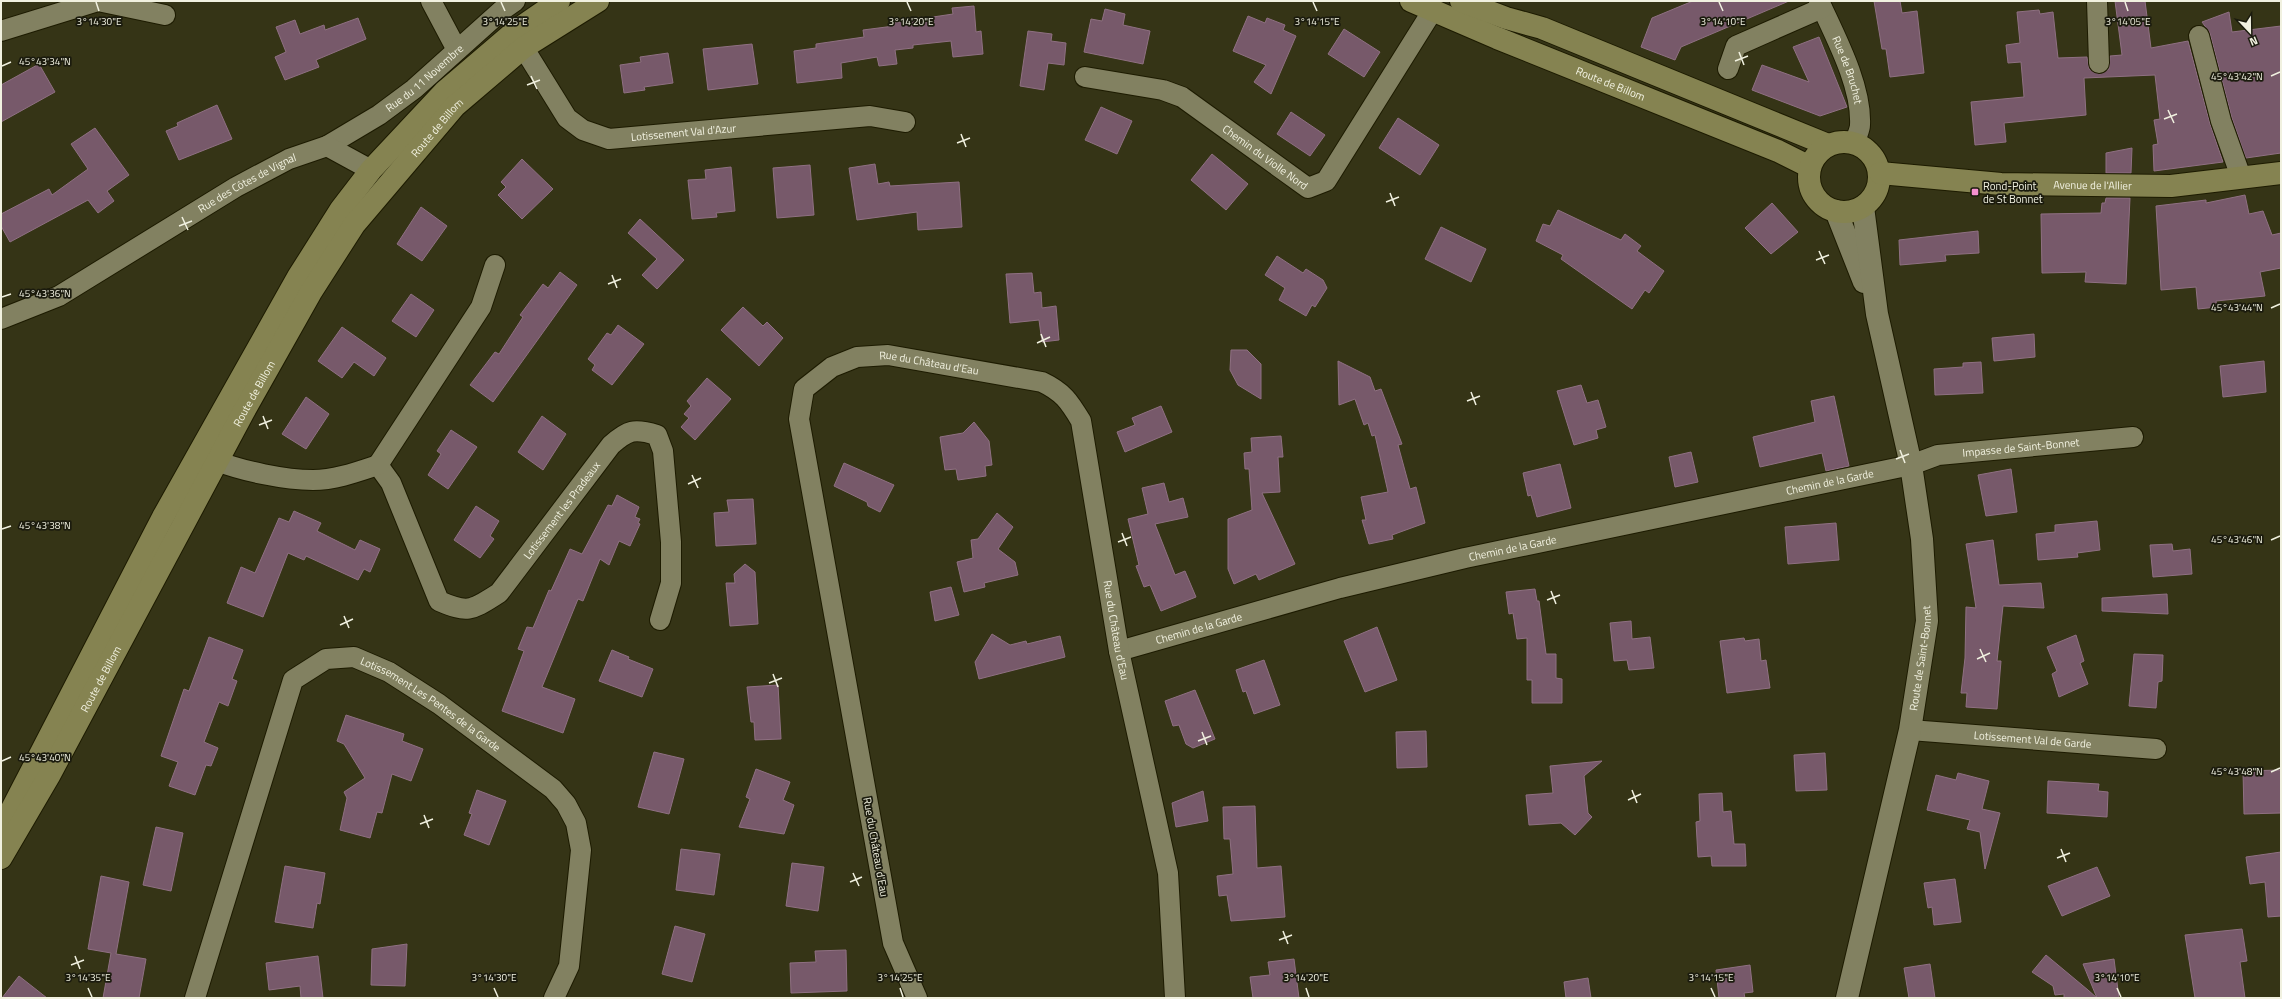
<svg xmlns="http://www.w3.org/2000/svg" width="2282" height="999" viewBox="0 0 2282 999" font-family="'Titillium Web',sans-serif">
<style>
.building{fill:#77596a;stroke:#8f7082}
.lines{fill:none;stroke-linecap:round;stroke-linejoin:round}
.minor-casing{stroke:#1d1b00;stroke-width:22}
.tertiary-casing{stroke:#1d1b00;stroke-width:24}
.secondary-casing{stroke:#1d1b00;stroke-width:24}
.minor{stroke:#828161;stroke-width:20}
.tertiary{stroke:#828161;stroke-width:22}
.secondary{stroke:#858351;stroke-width:22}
.ticks{fill:none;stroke:#f1f1e0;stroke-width:1.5}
.poi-dot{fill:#f690cf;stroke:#1b1b0e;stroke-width:1.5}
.labels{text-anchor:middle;stroke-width:3.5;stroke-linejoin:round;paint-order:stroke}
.street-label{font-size:11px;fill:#f1f1e0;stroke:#1b1b0e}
.poi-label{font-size:11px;fill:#f1f1e0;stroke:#1b1b0e;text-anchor:start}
.ticks-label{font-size:10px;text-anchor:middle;fill:#f1f1e0;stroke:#1b1b0e;stroke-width:3.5;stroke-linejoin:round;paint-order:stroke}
</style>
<rect width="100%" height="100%" fill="#353416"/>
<g class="building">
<polygon points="1693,1 1789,1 1681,47 1675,60 1641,47 1652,18"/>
<polygon points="1874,1 1900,1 1902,13 1917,11 1924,73 1890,77 1886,49 1882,49"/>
<polygon points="2115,1 2145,1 2151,48 2188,41 2210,124 2223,162 2154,171 2153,145 2158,144 2154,120 2160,119 2155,75 2084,78 2086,115 2004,123 2006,142 1975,145 1971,102 2024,97 2021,62 2008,63 2006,45 2020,43 2017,12 2039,10 2040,14 2053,12 2058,58 2087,57 2089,69 2100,74 2109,69 2110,56 2122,55"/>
<polygon points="974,6 976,32 981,31 983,54 953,57 951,41 913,45 913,48 895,50 897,64 879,66 877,57 841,63 842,78 797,83 794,51 816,48 816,44 864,37 863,30 894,26 893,23 953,14 952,8"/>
<polygon points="1105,9 1125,14 1123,25 1150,31 1143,64 1084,52 1091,19 1102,21"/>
<polygon points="2229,12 2232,32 2281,26 2281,153 2246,158 2232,118 2210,33 2202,22"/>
<polygon points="1248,16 1265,23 1267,18 1285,25 1283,30 1296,36 1271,94 1254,82 1266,65 1233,51"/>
<polygon points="358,18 366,39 316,60 319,67 285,80 275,57 286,52 276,27 295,20 300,34 324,25 325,30"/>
<polygon points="1344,29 1380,52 1364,77 1328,54"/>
<polygon points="1028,31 1052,34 1051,41 1066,43 1064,65 1048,63 1044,90 1020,86"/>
<polygon points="1819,37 1847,107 1820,116 1752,90 1762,65 1809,82 1793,47"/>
<polygon points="752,44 758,84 708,90 703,49"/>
<polygon points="668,53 673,83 644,87 645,90 624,93 620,65 641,62 640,57"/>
<polygon points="39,64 55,92 1,122 1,85"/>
<polygon points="217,105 232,139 179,160 166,131 178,126 177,123"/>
<polygon points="1101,107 1132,121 1117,154 1085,140"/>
<polygon points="1291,112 1325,135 1310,156 1277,134"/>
<polygon points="1398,118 1439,145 1420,175 1379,148"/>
<polygon points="95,128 129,175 107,191 114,201 98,213 88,200 10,242 1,226 1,214 49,189 52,195 88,169 71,144"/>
<polygon points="2132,148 2131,173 2106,173 2106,153"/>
<polygon points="1212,154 1248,184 1226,210 1191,180"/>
<polygon points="522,159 553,189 522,219 498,195 506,187 501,182"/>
<polygon points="875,164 878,184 889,182 890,186 959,182 962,227 918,230 917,212 857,220 849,168"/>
<polygon points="810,165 814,215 777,218 773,168"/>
<polygon points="731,167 735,211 716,213 717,217 692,219 688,180 706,179 705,170"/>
<polygon points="2245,195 2249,214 2263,211 2272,235 2281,233 2281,268 2260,272 2265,296 2216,301 2217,307 2198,309 2196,287 2161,290 2156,206 2206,200 2206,203"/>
<polygon points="2106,198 2130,198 2126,284 2085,282 2086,272 2042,273 2041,214 2101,213 2102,203 2105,203"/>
<polygon points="1772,203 1798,232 1771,254 1745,228"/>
<polygon points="421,207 447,226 422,261 397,244"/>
<polygon points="1558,210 1621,240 1625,234 1641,246 1637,251 1664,271 1649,293 1645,290 1632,309 1561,259 1563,255 1536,241 1543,224 1550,226"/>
<polygon points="640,219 684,260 657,289 642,275 657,259 628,233"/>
<polygon points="1441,227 1486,249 1471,282 1425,259"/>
<polygon points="1978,231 1979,253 1945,255 1946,261 1900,265 1899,240"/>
<polygon points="1277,256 1303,273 1306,269 1323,280 1327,288 1315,307 1312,305 1306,316 1279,300 1285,288 1265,275"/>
<polygon points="560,272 577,285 493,402 470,385 495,352 499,354 523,317 520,315 543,284 548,288"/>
<polygon points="1032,273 1034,293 1041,292 1042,308 1056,306 1059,340 1042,342 1039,320 1010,323 1006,274"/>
<polygon points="411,294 434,310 416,337 392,321"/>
<polygon points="743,307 763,326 767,322 783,338 759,366 721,330"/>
<polygon points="618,325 644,344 612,385 592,370 595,365 588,359 607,333 611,335"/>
<polygon points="342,327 386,358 374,376 354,362 342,378 318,361"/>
<polygon points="2034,334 2035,357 1994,361 1992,338"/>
<polygon points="1231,350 1247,350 1261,364 1261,399 1238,385 1230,370"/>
<polygon points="1338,361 1370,377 1375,391 1381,389 1402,444 1398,445 1410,489 1416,487 1425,523 1392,535 1393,539 1369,544 1362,520 1366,520 1361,497 1388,492 1375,435 1372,436 1368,423 1364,425 1355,399 1339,405"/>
<polygon points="2264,361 2266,392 2223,397 2220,366"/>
<polygon points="1981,362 1983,393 1935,395 1934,369 1963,367 1963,363"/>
<polygon points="707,378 731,399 695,440 681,427 689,418 684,414 691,406 687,401"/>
<polygon points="1581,385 1587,403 1598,400 1606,427 1596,430 1598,438 1574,445 1557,391"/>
<polygon points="1834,396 1849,466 1826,471 1822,453 1760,467 1753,437 1815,422 1811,401"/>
<polygon points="306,397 329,414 306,449 282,434"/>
<polygon points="1161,406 1172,432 1125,452 1117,432 1135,425 1132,418"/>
<polygon points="542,416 566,434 543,470 518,452"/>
<polygon points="974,422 989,441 992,465 985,466 986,476 958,480 956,469 945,470 940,437 963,433"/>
<polygon points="451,430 477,447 448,489 428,475 441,454 437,451"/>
<polygon points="1281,436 1283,457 1278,457 1280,492 1262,493 1295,564 1259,580 1256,574 1234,584 1228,569 1228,519 1252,510 1249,469 1245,469 1244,453 1252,452 1251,438"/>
<polygon points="1691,452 1698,482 1675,487 1669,457"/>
<polygon points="844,463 894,485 880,512 868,506 867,502 834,486"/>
<polygon points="1560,464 1571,508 1537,517 1531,495 1528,496 1523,473"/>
<polygon points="2011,469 2017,512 1986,516 1978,475"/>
<polygon points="1164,483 1169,502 1183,498 1188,517 1155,524 1175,575 1185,571 1196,597 1161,611 1150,585 1144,587 1136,566 1139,565 1128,519 1148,514 1142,488"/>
<polygon points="617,495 639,507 635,517 640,519 638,523 640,524 630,546 619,541 609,565 600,559 583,601 578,599 542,687 575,699 563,733 502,711 524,651 518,649 527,627 533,628 549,590 551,591 570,549 582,554 608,505 612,506"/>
<polygon points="753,499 756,544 716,546 714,513 729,512 727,500"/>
<polygon points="476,506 499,521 490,536 494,539 480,558 454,540"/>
<polygon points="294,511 321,523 317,531 355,550 360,540 380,549 370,572 364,569 358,580 306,556 304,560 288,553 263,617 227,603 241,567 255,573 279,518 289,522"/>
<polygon points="997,513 1013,527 998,549 1015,562 1018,575 984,583 985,587 964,592 957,562 973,558 971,540 978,539"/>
<polygon points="2097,521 2100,550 2077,553 2078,557 2038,560 2036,534 2055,532 2055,525"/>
<polygon points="1836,523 1839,560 1788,564 1785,527"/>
<polygon points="1993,540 1999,585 2041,583 2044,608 2003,606 1997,661 2001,661 1997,709 1966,707 1967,693 1961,693 1965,658 1966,607 1976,608 1966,544"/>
<polygon points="2172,544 2173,551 2190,549 2192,574 2153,577 2150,545"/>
<polygon points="745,564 755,572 758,624 730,626 726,583 735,583 734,574"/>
<polygon points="951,587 959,615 935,621 930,592"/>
<polygon points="1535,589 1537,601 1539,601 1546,654 1556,654 1556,678 1562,679 1562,703 1532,703 1532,680 1527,680 1527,638 1517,639 1513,613 1509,614 1506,592"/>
<polygon points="2167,594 2168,614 2102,611 2102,598"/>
<polygon points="1631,621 1632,639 1650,637 1654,668 1629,670 1627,660 1614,661 1610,623"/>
<polygon points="1377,627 1397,680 1365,692 1344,641"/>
<polygon points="992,634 1010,645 1026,641 1027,644 1060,636 1065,657 979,679 975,662"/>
<polygon points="2076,635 2084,661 2080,663 2088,684 2059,697 2052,674 2057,671 2047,647"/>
<polygon points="209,637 243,650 232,679 237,681 228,706 219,702 204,742 218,748 211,766 206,765 195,795 169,786 178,762 161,756 184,689 189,691"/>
<polygon points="1744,638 1745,641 1759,639 1761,661 1766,660 1770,688 1727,693 1720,641"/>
<polygon points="612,650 629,657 628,659 653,669 642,697 599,681"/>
<polygon points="2134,654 2163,655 2162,681 2158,682 2156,708 2129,706"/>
<polygon points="1264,660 1280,705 1254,714 1246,691 1243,692 1236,670"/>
<polygon points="778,685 781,739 755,740 754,722 751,722 747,687"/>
<polygon points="1195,690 1215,739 1193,748 1186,744 1179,725 1173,726 1165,701"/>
<polygon points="346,715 404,734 402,741 423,749 411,781 392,774 382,813 377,812 370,838 340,830 347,798 344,792 365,778 344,744 337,741"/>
<polygon points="1426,731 1427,767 1397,768 1396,732"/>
<polygon points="654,752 684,759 669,814 638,807"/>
<polygon points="1825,753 1827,790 1796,791 1794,755"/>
<polygon points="1602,761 1584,776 1588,813 1592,817 1575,835 1561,823 1529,825 1526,795 1553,793 1550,766"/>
<polygon points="756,769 790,782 783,800 794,805 784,834 739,827 750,799 746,797"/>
<polygon points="2281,770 2281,813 2244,814 2243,771"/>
<polygon points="1958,773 1989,781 1982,809 2000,813 1985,869 1980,832 1967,829 1970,820 1927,810 1936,775 1956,780"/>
<polygon points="2048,781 2099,784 2098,791 2108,792 2107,817 2047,813"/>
<polygon points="477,790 506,801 489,845 464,835 472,814 469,813"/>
<polygon points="1203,791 1208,821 1176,827 1172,803"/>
<polygon points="1722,793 1723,812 1731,811 1734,844 1745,844 1746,866 1712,866 1711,856 1698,857 1696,822 1700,821 1699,794"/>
<polygon points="1255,806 1257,868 1281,866 1285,917 1231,921 1227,895 1219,896 1217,876 1233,874 1230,839 1224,839 1223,807"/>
<polygon points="156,827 183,833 171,891 143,885"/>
<polygon points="681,849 720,854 714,895 676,890"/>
<polygon points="2281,852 2281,916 2268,917 2265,882 2250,884 2246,857"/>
<polygon points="792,863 824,867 818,911 786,906"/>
<polygon points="285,866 325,873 320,904 317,903 313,928 275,922"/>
<polygon points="2097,867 2110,896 2062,916 2048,886"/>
<polygon points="101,876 129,882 116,954 146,959 139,998 103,998 111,953 88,949"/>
<polygon points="1955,879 1961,922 1934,925 1932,907 1928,908 1924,883"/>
<polygon points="675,926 705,934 692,982 662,974"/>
<polygon points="2242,929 2247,961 2240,962 2245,998 2195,998 2185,935"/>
<polygon points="407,944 405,986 371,985 372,949"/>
<polygon points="846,950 847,991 791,993 790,963 816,962 815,951"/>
<polygon points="2046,955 2088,990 2097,998 2064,998 2064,994 2055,995 2053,986 2032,972"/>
<polygon points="318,956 323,998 301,998 300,986 269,990 266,963"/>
<polygon points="1294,959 1299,998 1253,998 1250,977 1270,975 1268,962"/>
<polygon points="2114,959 2119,998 2097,998 2083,964"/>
<polygon points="1930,964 1935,998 1909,998 1904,968"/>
<polygon points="1750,965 1753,992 1744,993 1745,998 1719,998 1716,970"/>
<polygon points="19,976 47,998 2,998"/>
<polygon points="1588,978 1591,998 1566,998 1564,982"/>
</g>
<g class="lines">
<defs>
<g id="minor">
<polyline points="431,1 457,50"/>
<path id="s1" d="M1819,1C1835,36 1862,86 1860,125C1860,130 1856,137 1855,143"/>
<polyline points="2097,1 2099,63"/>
<polyline points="1,31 98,1 165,15"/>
<path id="s2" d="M515,34L567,118L583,130L609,139L870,116L905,122"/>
<polyline points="2199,36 2221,121 2241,177"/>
<polyline points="1728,69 1736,46 1822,8"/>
<path id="s3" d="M1085,77L1163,90L1182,97L1308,188L1326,181L1433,10"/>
<path id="s4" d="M327,146L379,115L414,89L501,11L515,1"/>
<path id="s5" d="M1,319L59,296L236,187L289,159L327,146L371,170"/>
<path id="s6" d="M217,461C242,471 285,480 313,480C335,480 357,472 378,465L391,483L439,601C469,614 472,610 499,593L611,445C628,430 634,428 657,435L663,451L671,542V583L660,620"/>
<polyline points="378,465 481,307 495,265"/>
<path id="s7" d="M1119,651L1340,588L1465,558L1911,465L1938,455L2133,437"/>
<path id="s8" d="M1910,730L2156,749"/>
<path id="s9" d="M195,998L293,680L326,659L354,657L389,672L439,704L553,789L566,804L576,823L581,850L569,966L554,998"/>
<path id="s10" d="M917,998L893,943L799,419L804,389L832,367L857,357L888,355L1042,382C1063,392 1069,401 1081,421L1119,651L1168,873L1175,998"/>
</g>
<g id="tertiary">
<polyline points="1836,211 1864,282"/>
<path id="s11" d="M1847,998L1910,730L1927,621L1922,539L1911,465L1877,314L1863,207"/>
</g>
<g id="secondary">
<path id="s12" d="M1411,1L1497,38L1778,151L1810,167"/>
<polyline points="1461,1 1506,18 1542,28 1828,145"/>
<circle cx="1844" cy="177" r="35"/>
<path id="s13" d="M1880,173L2001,184L2171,186L2281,173"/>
<polyline points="1,830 163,517 298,277 341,209 371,170 445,91 514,32 559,1"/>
<path id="s14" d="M1,858L49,776L243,413L311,292L354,225L455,106L523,48L598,1"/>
</g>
</defs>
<use href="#minor" class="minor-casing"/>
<use href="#tertiary" class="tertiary-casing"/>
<use href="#secondary" class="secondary-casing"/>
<use href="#minor" class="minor"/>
<use href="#tertiary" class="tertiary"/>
<use href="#secondary" class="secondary"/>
</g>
<path class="ticks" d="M96,2L99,11M501,2L505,11M907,2L911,11M1313,2L1317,11M1719,2L1723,11M2125,2L2128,11M1739,52L1744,65M1735,61L1748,56M2,66L11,62M531,76L537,89M2271,76L2280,72M527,85L540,80M2168,110L2174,123M2164,119L2177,114M961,134L966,147M957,143L970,138M1390,193L1395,206M1386,202L1399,197M182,217L188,230M179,226L192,221M1819,251L1825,264M1816,260L1829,255M612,275L617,288M608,284L621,279M2,297L11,294M2271,308L2280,304M1041,334L1046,347M1037,343L1050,337M1471,392L1476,405M1467,401L1480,396M263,416L268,429M259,425L272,420M1900,450L1905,463M1896,459L1909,454M692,475L698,488M688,484L701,478M2,529L11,526M1122,533L1127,546M2271,540L2280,536M1118,542L1131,537M1551,591L1556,604M1547,600L1560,595M344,616L349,628M340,625L353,619M1980,649L1986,662M1977,659L1990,653M773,674L778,687M769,683L782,678M1202,732L1207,745M1198,741L1211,736M2,761L11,757M2271,772L2280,768M1632,790L1637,803M1628,800L1641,794M424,815L429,828M420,824L433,819M2061,849L2066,862M2057,858L2070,853M853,873L859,886M850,882L862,877M1283,931L1288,944M1279,940L1292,935M75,956L80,969M71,965L84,960M88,988L92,997M494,988L498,997M900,988L903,997M1306,988L1309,997M1711,988L1715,997M2117,988L2121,997"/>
<rect class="poi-dot" x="1971" y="188" width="8" height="8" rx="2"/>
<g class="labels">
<g class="street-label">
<text dy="4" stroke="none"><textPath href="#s1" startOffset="75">Rue de Bruchet</textPath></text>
<text dy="4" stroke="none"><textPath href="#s4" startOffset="119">Rue du 11 Novembre</textPath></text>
<text dy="4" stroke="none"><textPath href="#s12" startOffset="216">Route de Billom</textPath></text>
<text dy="4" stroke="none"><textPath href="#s14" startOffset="853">Route de Billom</textPath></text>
<text dy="4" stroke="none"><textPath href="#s2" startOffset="221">Lotissement Val d'Azur</textPath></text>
<text dy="4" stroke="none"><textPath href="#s3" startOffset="202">Chemin du Violle Nord</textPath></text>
<text dy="4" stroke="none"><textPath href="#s5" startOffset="282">Rue des Côtes de Vignal</textPath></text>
<text dy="4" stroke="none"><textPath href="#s13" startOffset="213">Avenue de l'Allier</textPath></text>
<text dy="4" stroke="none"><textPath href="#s10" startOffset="758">Rue du Château d'Eau</textPath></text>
<text dy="4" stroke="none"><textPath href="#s14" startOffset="529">Route de Billom</textPath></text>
<text dy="4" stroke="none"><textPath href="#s7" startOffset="926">Impasse de Saint-Bonnet</textPath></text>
<text dy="4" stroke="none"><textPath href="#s7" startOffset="731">Chemin de la Garde</textPath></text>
<text dy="4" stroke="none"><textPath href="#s6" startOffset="484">Lotissement les Pradeaux</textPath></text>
<text dy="4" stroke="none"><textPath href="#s7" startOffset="407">Chemin de la Garde</textPath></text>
<text dy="4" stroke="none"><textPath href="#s7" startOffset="83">Chemin de la Garde</textPath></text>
<text dy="4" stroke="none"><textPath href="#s10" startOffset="1141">Rue du Château d'Eau</textPath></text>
<text dy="4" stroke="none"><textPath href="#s11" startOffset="348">Route de Saint-Bonnet</textPath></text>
<text dy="4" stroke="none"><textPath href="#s14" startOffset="205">Route de Billom</textPath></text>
<text dy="4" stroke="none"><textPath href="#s9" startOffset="490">Lotissement Les Pentes de la Garde</textPath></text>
<text dy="4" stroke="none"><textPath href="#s8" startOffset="123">Lotissement Val de Garde</textPath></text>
<text transform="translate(876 847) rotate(80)" y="4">Rue du Château d'Eau</text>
</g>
<g class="poi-label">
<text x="1983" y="190">Rond-Point<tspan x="1983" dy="13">de St Bonnet</tspan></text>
</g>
</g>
<g class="ticks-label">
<text x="99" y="25">3°14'30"E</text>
<text x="911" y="25">3°14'20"E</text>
<text x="505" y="25">3°14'25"E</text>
<text x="1317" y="25">3°14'15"E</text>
<text x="1723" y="25">3°14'10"E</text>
<text x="2128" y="25">3°14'05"E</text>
<text x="45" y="65">45°43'34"N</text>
<text x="2237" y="80">45°43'42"N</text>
<text x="45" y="297">45°43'36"N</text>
<text x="2237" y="311">45°43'44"N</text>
<text x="45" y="529">45°43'38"N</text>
<text x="2237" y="543">45°43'46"N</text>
<text x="45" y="761">45°43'40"N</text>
<text x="2237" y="775">45°43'48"N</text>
<text x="88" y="981">3°14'35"E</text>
<text x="494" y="981">3°14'30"E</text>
<text x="900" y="981">3°14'25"E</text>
<text x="1306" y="981">3°14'20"E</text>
<text x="1711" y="981">3°14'15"E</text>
<text x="2117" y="981">3°14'10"E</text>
</g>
<rect width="2282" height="999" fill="none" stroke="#f1f1e0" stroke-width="4"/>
<g transform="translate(2250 32) rotate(158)" stroke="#1b1b0e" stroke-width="3" paint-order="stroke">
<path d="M0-3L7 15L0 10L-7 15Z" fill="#f1f1e0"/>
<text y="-6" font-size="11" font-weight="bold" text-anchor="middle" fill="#f1f1e0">N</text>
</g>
</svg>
